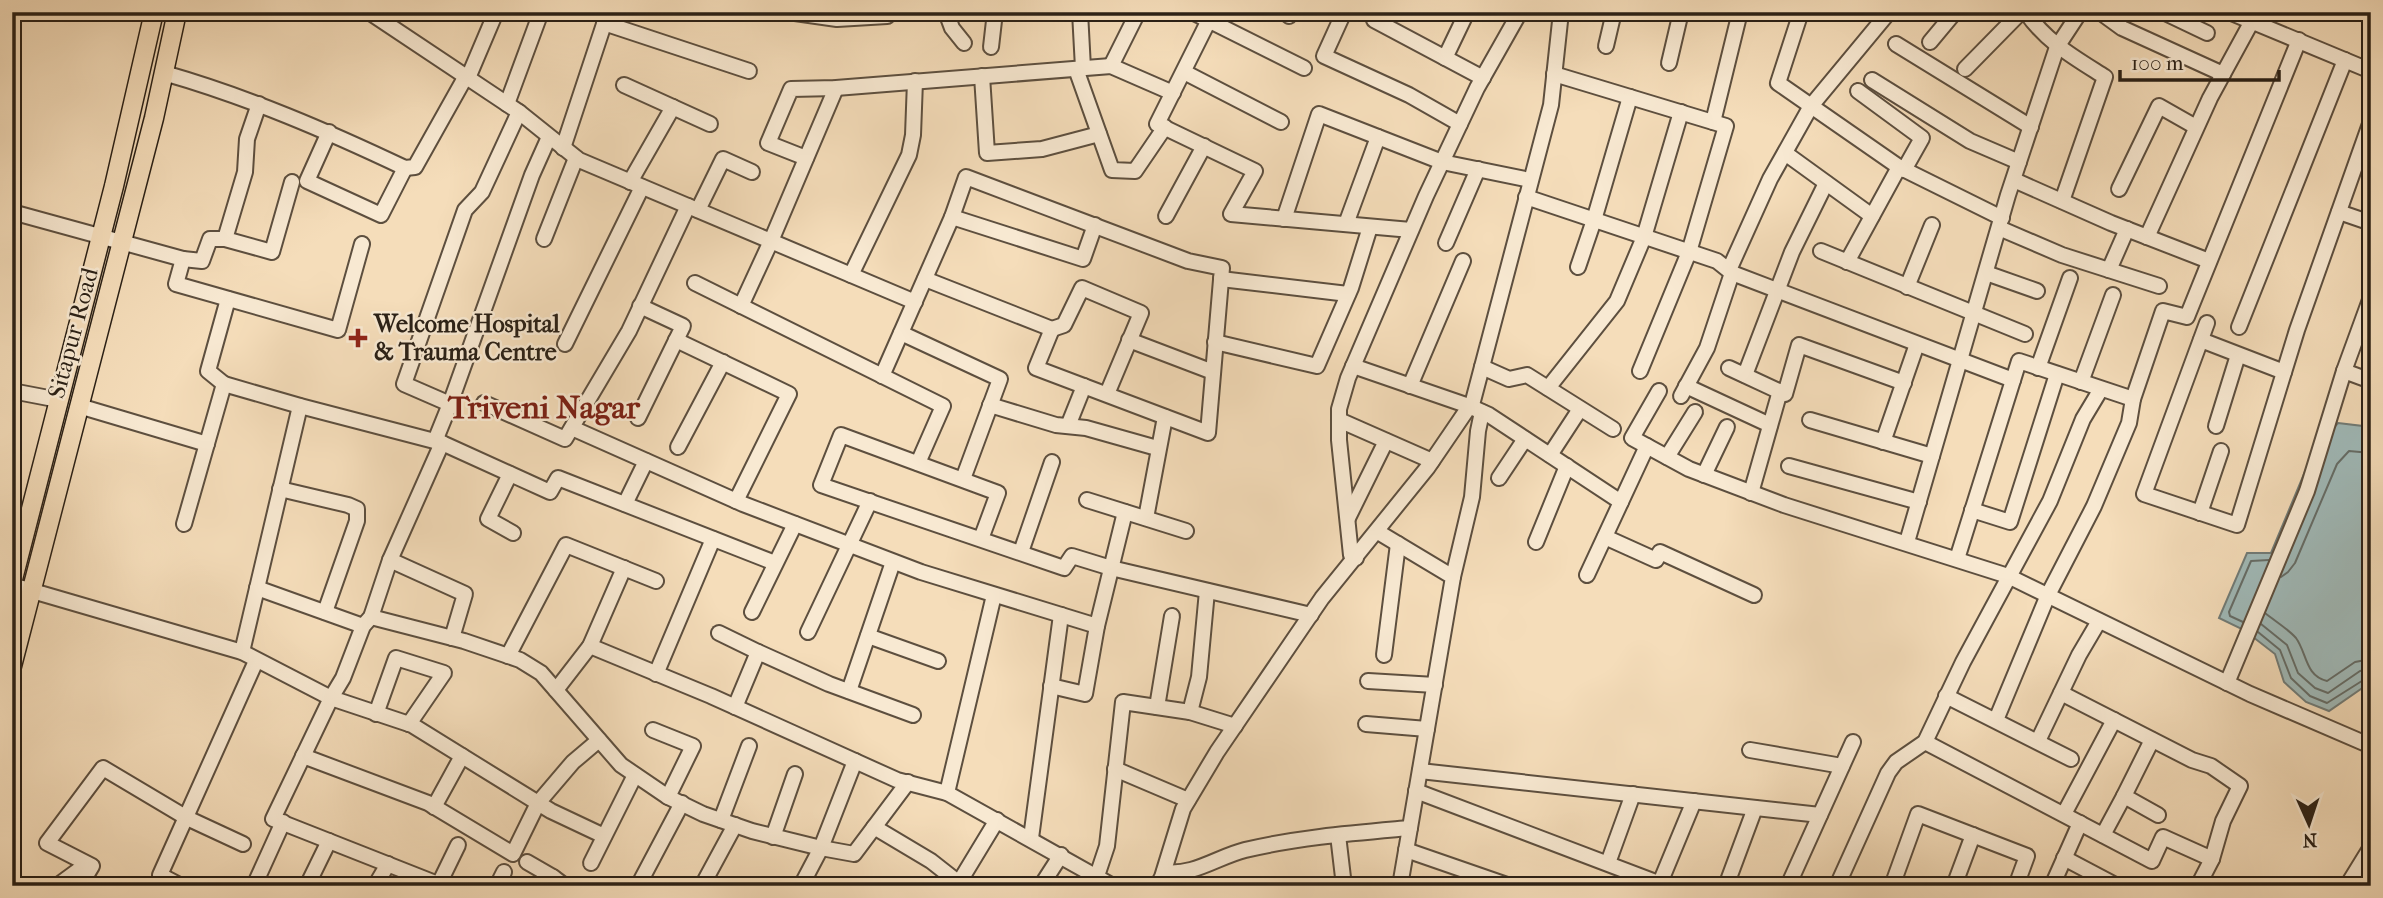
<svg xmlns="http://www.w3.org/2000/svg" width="2383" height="898" viewBox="0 0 2383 898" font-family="'IM FELL French Canon',serif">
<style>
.water{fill:#a0bab9;stroke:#717c78;stroke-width:2}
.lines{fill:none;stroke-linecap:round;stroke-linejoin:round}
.shore{stroke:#656d68;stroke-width:2}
.minor-casing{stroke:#5d4f3f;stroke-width:18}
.major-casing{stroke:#2a2016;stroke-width:21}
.minor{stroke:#f8e9d2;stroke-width:14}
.major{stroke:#f5ddba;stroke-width:18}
.rail{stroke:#2a2016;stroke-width:3.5;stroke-dasharray:12 12;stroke-linecap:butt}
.poi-dot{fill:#8f2418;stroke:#f8e9d2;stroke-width:2.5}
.labels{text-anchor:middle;stroke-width:5;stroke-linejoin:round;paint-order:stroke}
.poi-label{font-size:24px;font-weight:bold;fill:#2a2016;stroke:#f8e9d2;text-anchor:start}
.street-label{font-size:24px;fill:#2a2016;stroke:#f8e9d2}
.district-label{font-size:32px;font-weight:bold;fill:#7a1f14;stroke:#f8e9d2}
</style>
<rect width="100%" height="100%" fill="#f5ddba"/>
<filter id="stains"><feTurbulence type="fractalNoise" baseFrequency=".00286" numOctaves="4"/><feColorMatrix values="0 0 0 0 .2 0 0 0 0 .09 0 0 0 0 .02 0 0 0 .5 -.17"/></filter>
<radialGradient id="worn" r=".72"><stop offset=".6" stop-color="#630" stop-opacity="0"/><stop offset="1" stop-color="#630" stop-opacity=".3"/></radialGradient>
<polygon class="water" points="2338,423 2371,427 2371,682 2329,711 2306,702 2284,682 2275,654 2244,630 2219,618 2247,553 2271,553 2314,450"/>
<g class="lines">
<g class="shore">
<polyline points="2281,577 2288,572 2295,563 2337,464 2349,451 2371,453"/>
<path d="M2265,613C2275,621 2288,629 2296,638C2307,653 2305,676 2327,681L2355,662L2371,659"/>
<polyline points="2243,622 2230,616 2229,612 2251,561 2269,560"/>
<polyline points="2261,624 2287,645 2298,673 2315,688 2328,693 2360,671 2371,669"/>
<polyline points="2258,632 2280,650 2291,678 2310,696 2327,703 2365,679 2371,678"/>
</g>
<defs>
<g id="minor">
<polyline points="369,12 519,112 579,160 915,302"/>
<polyline points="788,12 837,19 887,16 888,12"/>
<polyline points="946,12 952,28 964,43"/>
<polyline points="1080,12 1083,68"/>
<polyline points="1192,12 1304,68"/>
<polyline points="1213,12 1157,124 1255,171 1231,214 1411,230"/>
<polyline points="1344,12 1324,56 1409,95 1460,124"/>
<polyline points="1801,12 1778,83 1899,167 2002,218"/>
<path d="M2026,12C2046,42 2075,58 2105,77L2062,201"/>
<polyline points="2100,12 2122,28 2223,74"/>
<polyline points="2163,12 2207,33"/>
<polyline points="2229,12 2371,71"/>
<polyline points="1289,16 1291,12"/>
<polyline points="1374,20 1483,78"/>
<polyline points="604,23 749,71"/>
<polyline points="1930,42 1955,12"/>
<polyline points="1896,44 2031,127"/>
<polyline points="1606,46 1614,12"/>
<polyline points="991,47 995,12"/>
<polyline points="1445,58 1467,12"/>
<polyline points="1669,63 1681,12"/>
<polyline points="1111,66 1138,12"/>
<polyline points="1076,69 1112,170 1135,171 1165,127"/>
<polyline points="1965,69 2021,12"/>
<polyline points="1184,72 1281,122"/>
<path d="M164,73C248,97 327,131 405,168L415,167L466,76"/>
<polyline points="1554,74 1726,126 1689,252 1640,371"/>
<polyline points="982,76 987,153 1042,149 1099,134"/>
<polyline points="468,78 496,12"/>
<polyline points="1872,80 1970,141 2019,162"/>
<polyline points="624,85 710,124"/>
<polyline points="1858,91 1922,138 1904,170"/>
<polyline points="259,104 247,139 245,172 225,239 272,252 292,182"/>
<polyline points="507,104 541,12"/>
<polyline points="1713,122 1740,12"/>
<polyline points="329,132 307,181 381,215 405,168"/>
<polyline points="563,148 608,12"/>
<polyline points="1785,153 1872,216"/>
<polyline points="806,158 768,143 791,89 836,88 1111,66 1173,93"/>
<polyline points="2014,180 2111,223 2209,261"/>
<polyline points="630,182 673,107"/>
<polyline points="2119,189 2159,106 2196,127"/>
<polyline points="1526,197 1717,261 1732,273 2013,380"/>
<polyline points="698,210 723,159 752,172"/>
<polyline points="12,212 183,259 176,284 338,330 362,244"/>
<polyline points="2339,212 2371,223"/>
<polyline points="1166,216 1204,146"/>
<polyline points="952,217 1083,259 1095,225"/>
<polyline points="1284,219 1319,114 1442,162 1530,180"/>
<polyline points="1346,224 1378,137"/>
<polyline points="1999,228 2062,255 2159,286"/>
<polyline points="2147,237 2210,98 2252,21"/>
<polyline points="544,239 576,158"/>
<polyline points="1446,243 1478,169"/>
<polyline points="1821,251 2025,334"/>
<polyline points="183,259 202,261 210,239 225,239"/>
<polyline points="1847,262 1899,167"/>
<polyline points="1578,267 1594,220 1630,97"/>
<polyline points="1729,270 1770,179 1811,106 1889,12"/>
<polyline points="2109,270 2127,229"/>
<polyline points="1986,273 2037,291"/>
<polyline points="851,275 909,155 913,135 915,81"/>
<polyline points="925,279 1052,329 1064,325 1082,288 1141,313 1107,394"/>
<polyline points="1221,279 1348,294"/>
<polyline points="695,283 943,406 918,463"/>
<polyline points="1907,287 1932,225"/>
<polyline points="741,306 771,241 836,88"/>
<polyline points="2207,323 2144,494 2237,525 2297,330 2371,121"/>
<polyline points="2239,327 2345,60"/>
<polyline points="901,333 1000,379 963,479"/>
<polyline points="676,340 789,394 736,501"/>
<polyline points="1129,340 1213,372"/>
<polyline points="2201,340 2284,372"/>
<polyline points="1215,342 1317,366 1351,288 1370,227"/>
<polyline points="565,344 642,187"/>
<polyline points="1353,366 1469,406 1489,415 1621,502"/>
<polyline points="1482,367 1509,379 1527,375 1613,429"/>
<polyline points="1729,368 1785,394 1799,345 1904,383"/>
<polyline points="2038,368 2070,278"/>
<polyline points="2344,371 2371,381"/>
<polyline points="1745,375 1792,252 1826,183"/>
<polyline points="882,376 952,217 966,177 1188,261 1222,268 1208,433 1036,368 1052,329"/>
<polyline points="2081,382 2113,295"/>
<polyline points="224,384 208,371 228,299"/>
<polyline points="1410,386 1463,261"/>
<polyline points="1686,386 1770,425"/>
<polyline points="1548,388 1617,301 1644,237 1681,112"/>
<polyline points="12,391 59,400"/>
<polyline points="1659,391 1632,438 1689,469 1784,505 2008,576 2250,694 2371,746"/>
<polyline points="1681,396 1707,348 1732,273"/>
<polyline points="484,403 565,439 629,331 688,206"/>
<polyline points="450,404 532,175 549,137"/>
<polyline points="990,405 1056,425 1086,428 1157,448"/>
<polyline points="79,406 207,444"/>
<polyline points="638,418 683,326 640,306"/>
<polyline points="1339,420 1432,461"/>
<polyline points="1810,420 1932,456"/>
<polyline points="1068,426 1084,386"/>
<polyline points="2216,426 2238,355"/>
<polyline points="572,428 743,504 921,572 1097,626"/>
<polyline points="435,441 450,404 404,384 465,210 482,192 519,112"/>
<polyline points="1883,442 1917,344"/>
<polyline points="442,443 390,560 371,617 363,626 343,678 331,698 412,725 551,811 604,836"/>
<polyline points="678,447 723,362"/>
<polyline points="1550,455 1580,409"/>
<polyline points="1667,457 1695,412"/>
<polyline points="1789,466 1919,502"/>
<polyline points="510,474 488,519 513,533"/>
<polyline points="1704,475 1727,427"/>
<polyline points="1499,478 1525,439"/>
<polyline points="280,489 348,505 357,509 357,521 325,612"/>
<polyline points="1751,493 1780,391"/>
<polyline points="1087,500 1186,531"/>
<polyline points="625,504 646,461"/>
<polyline points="1972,510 2010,522 2057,374"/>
<polyline points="2200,513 2221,451"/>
<polyline points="1146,518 1165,417"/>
<polyline points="1348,518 1386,441"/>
<polyline points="184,524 224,384 300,406 442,443 550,492 558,478 775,563"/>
<polyline points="1378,532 1453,577 1400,886"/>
<polyline points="1605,537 1656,560 1660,552 1754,595"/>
<polyline points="981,539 998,493 841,435 821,485 1064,568 1072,556 1111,568 1311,615"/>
<polyline points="1536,542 1567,466"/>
<polyline points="1907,542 2008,195 2057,47 2080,12"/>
<polyline points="1021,552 1052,462"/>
<polyline points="1356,558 1351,555 1339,440 1339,409 1348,378 1426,196 1477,88 1520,12"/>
<polyline points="1957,559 2019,361 2133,399"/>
<polyline points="390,560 465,594 452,638"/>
<polyline points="1587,575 1647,446"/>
<polyline points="1453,577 1472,497 1478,431 1482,412"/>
<polyline points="12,585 242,652 331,698 273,819 443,886"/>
<polyline points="257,588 363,626"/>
<polyline points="752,612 795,524"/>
<polyline points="371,617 464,641 520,660 541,673 621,765 668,797 703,814 752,831 821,848 854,854 908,782"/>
<polyline points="808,632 870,501"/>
<polyline points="719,633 758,652"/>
<polyline points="868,636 938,661"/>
<polyline points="590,646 711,696 897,780 947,793 1113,886"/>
<polyline points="242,652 300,406"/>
<polyline points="1384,655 1398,544"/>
<polyline points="508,656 566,545 656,581"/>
<polyline points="656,674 713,539"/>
<polyline points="1368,681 1435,685"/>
<polyline points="2227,683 2307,491 2344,371 2371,297"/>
<polyline points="1051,686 1085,694 1097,626 1125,512"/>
<polyline points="556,690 590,646 624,568"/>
<polyline points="849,691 893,562"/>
<polyline points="2061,693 2192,760 2211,766 2240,786 2223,821 2212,859 2198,886"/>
<polyline points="1946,696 2071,759"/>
<polyline points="735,707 758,652 829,684 913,715"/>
<polyline points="1157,707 1172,616"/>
<polyline points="1190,712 1199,677 1207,591"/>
<polyline points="376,714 396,658 444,673 409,724"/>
<polyline points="1996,720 2048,595 2094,506 2129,423 2133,399 2163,311 2187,317 2299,40"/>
<polyline points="1366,724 1427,729"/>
<polyline points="653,730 693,746 668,797"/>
<polyline points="2152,740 2124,796 2158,815"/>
<polyline points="2038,741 2079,655 2099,621"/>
<polyline points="1925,742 2152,861 2163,837 2212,859"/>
<polyline points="1750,750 1842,766"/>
<polyline points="303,756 428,803 513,854 538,803 573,762 599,740"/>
<polyline points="1115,769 1188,800"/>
<polyline points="1420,771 1820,815"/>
<polyline points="1416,791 1666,886"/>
<polyline points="947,793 994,595"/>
<polyline points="434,807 462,756"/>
<polyline points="2064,814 2114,720"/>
<polyline points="721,820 749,746"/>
<polyline points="874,827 931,861 959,883"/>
<polyline points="1338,835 1344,886"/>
<polyline points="2103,835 2124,796"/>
<polyline points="773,837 795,774"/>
<polyline points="1031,838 1061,615"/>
<polyline points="1406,850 1510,886"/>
<polyline points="2064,858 2117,886"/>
<polyline points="527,862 553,877"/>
<polyline points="591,863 635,775"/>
<polyline points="1608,863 1633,794"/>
<path d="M1164,872C1194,876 1217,857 1245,850C1300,837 1354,833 1410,828"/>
<polyline points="1097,876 1107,846 1123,702 1190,712 1235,726"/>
<polyline points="1660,883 1694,801"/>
<polyline points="439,884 458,845"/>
<polyline points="57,886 87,864"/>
<polyline points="80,886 92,866 47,843 103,768 187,818 243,844"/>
<polyline points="181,886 160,875 256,661"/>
<polyline points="254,886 283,822"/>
<polyline points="307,886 329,841"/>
<polyline points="375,886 388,864"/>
<polyline points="497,886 504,872"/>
<polyline points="547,886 553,877 565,886"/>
<polyline points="638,886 682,803"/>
<polyline points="702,886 735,825"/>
<polyline points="801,886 821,848 855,761"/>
<polyline points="957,886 997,820"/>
<polyline points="1041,886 1061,855"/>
<polyline points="1157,886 1162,877 1183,809 1217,752 1322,598 1428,467 1473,401 1551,105 1561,12"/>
<polyline points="1726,886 1755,808"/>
<polyline points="1788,886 1853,742"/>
<polyline points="1837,886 1888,773 1896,762 1925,742 1963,662 2050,501 2083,419 2101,389"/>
<polyline points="1892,886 1918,814 2027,856 2016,886"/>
<polyline points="1954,886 1973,835"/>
<polyline points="2052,886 2080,823"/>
<polyline points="2347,886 2371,847"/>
</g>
<g id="major">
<polyline points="12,583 114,186 154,12"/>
<polyline points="12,666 154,118 177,12"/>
</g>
</defs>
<use href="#minor" class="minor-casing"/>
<use href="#major" class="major-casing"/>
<use href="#minor" class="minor"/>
<use href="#major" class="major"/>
<polyline class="rail" points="12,19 16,12"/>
</g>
<path class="poi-dot" d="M354.5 327.5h7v7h7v7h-7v7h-7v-7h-7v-7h7z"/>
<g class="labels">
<g class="poi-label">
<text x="374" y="332">Welcome Hospital<tspan x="374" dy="28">&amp; Trauma Centre</tspan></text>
</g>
<g class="street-label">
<text transform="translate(73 333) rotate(-75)" y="8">Sitapur Road</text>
</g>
<g class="district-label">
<text x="544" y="418">Triveni Nagar</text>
</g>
</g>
<rect width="2383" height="898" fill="none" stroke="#f5ddba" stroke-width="42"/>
<rect x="14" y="14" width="2355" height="870" fill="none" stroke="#2a2016" stroke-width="3.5"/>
<rect x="21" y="21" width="2341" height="856" fill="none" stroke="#2a2016" stroke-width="2"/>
<g transform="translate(2309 824) rotate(177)" stroke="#f8e9d2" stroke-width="5" paint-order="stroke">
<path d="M0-5L12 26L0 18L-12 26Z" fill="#2a2016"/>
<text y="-10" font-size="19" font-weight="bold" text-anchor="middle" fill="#2a2016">N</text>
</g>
<path d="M2120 70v10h159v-10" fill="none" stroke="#2a2016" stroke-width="3.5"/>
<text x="2131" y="70" font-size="21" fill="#2a2016" stroke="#f8e9d2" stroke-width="5" paint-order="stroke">100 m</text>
<rect width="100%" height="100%" filter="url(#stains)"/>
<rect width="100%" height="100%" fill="url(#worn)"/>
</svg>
